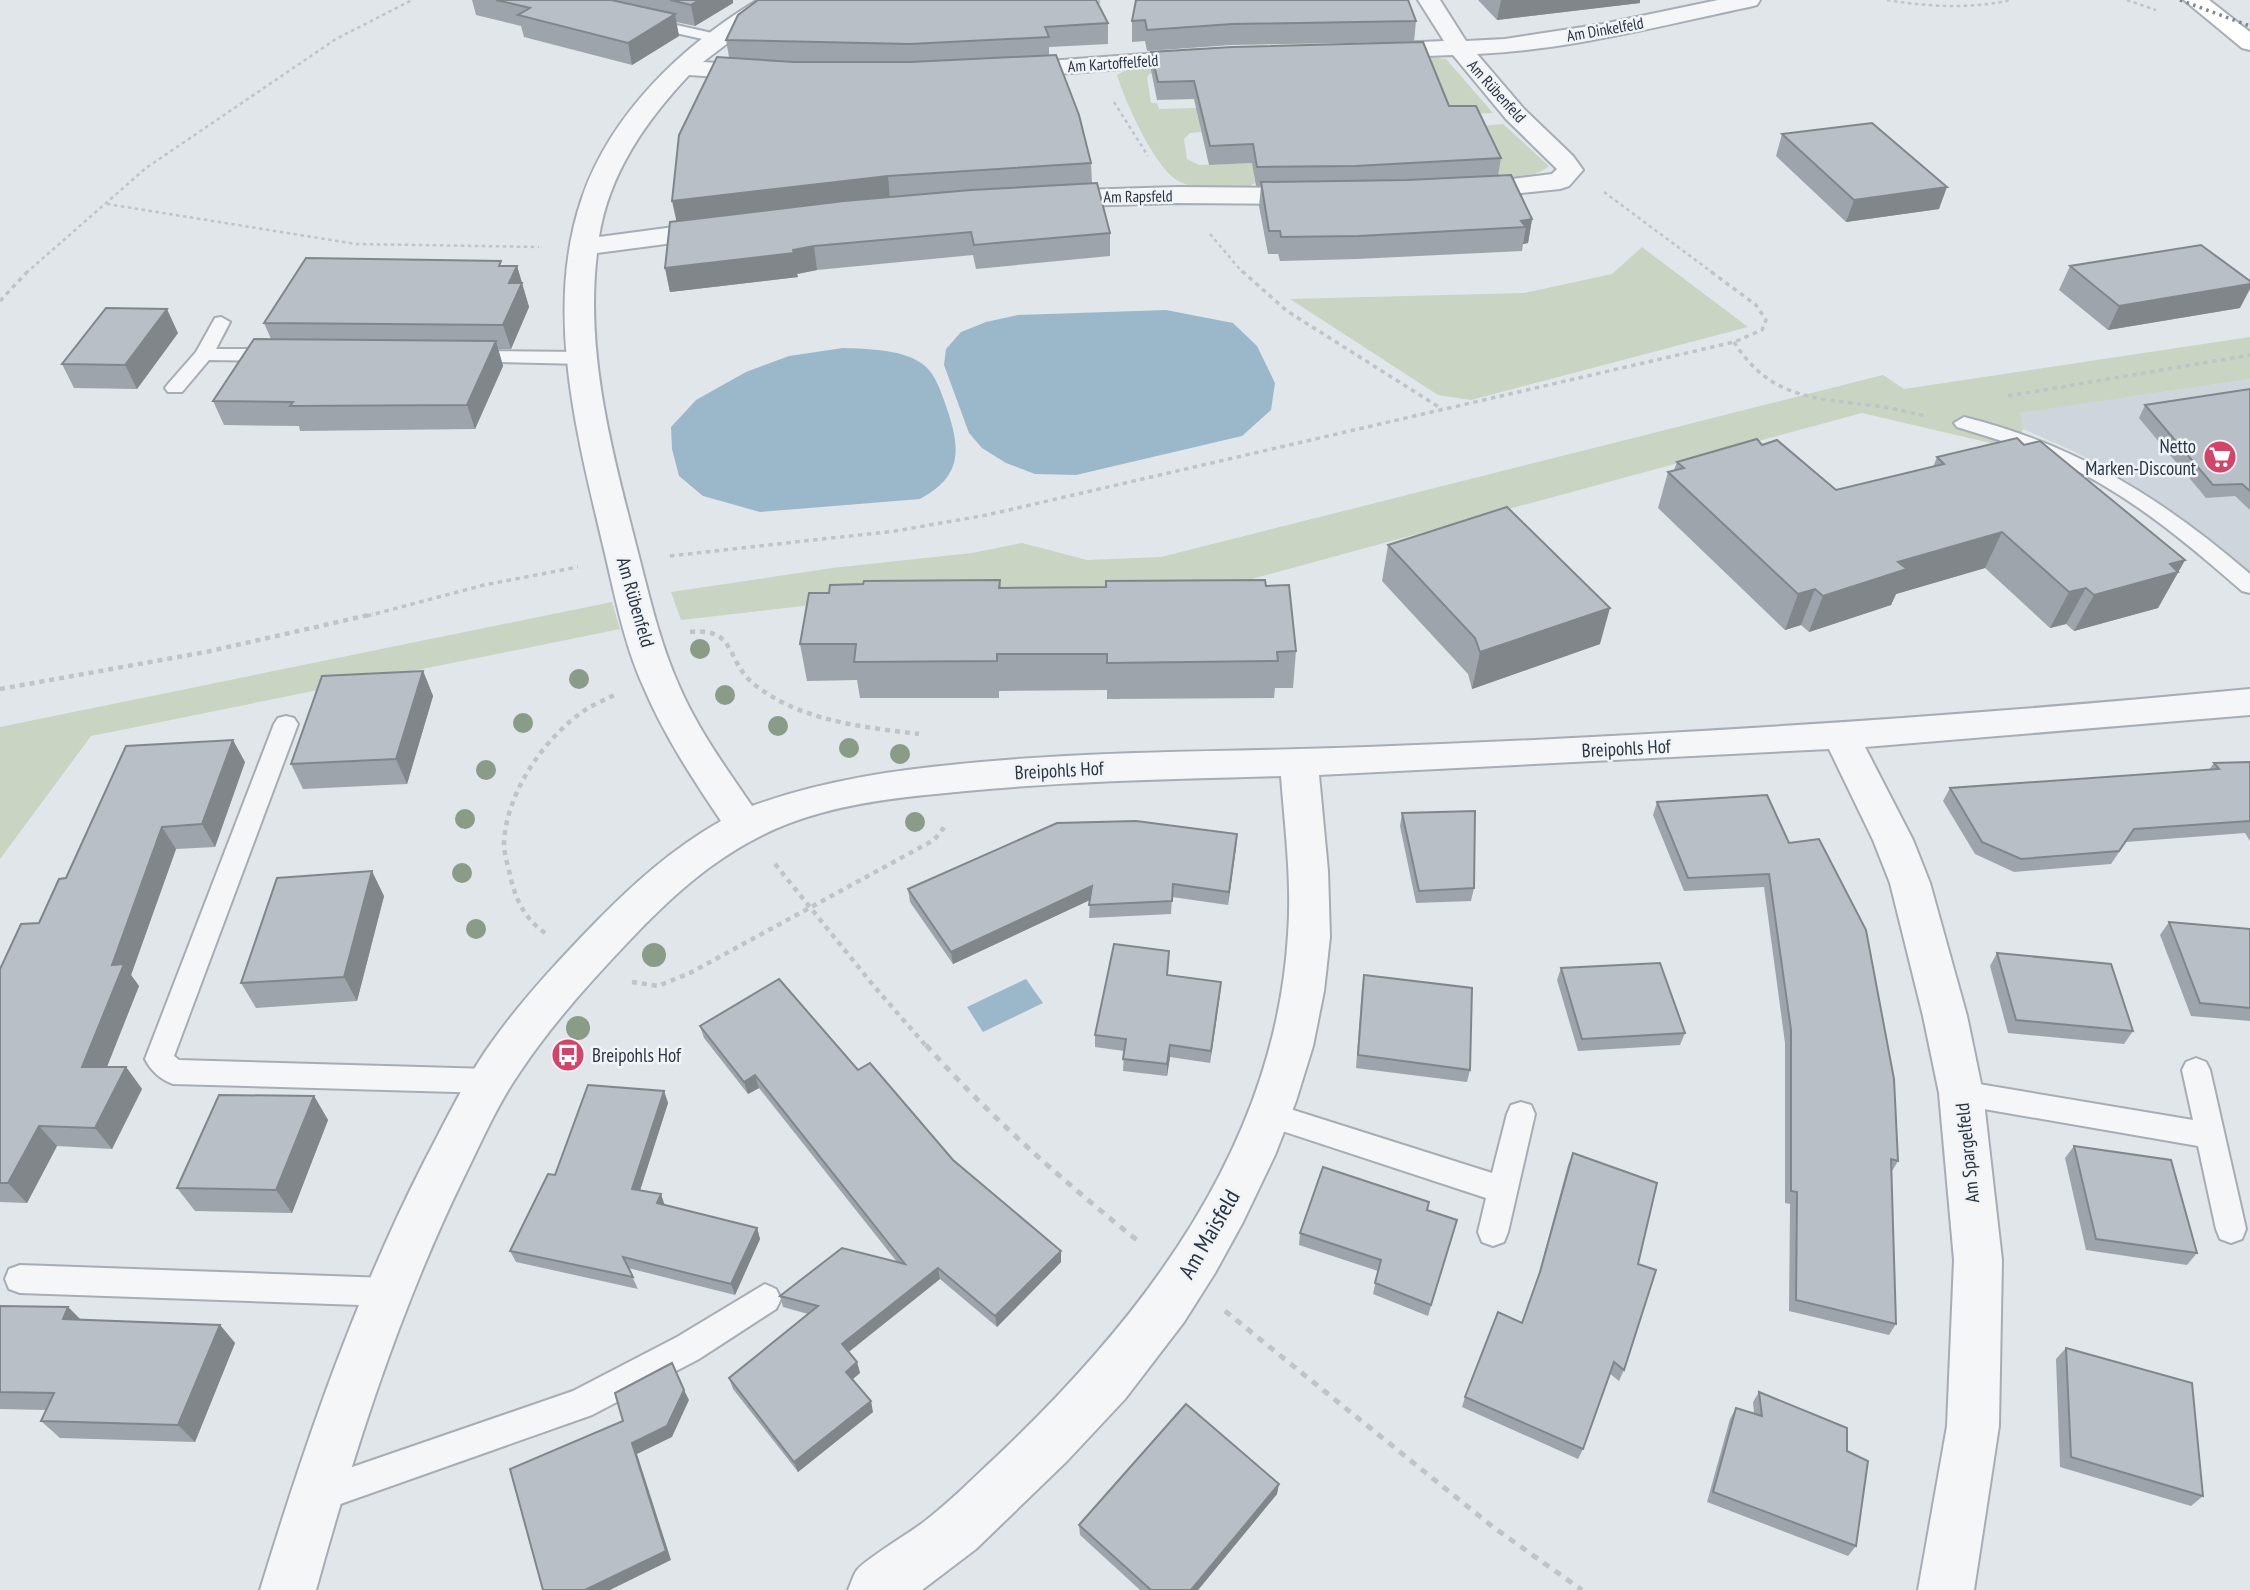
<svg xmlns="http://www.w3.org/2000/svg" width="2250" height="1590" viewBox="0 0 2250 1590" font-family="'PT Sans Narrow',sans-serif">
<style>
.built{fill:#cfd5dc}
.green{fill:#c9d4c2}
.water{fill:#9bb8cb}
.lines{fill:none;stroke-linecap:round;stroke-linejoin:round}
.lane-casing{stroke:#a6adb4;stroke-width:4}
.street-casing{stroke:#a6adb4;stroke-width:4}
.secondary-casing{stroke:#a6adb4;stroke-width:4}
.path-far3{stroke:#bfc4c9;stroke-width:2.5;stroke-dasharray:3.5 3.5;stroke-linecap:butt}
.path-far2{stroke:#bfc4c9;stroke-width:3.5;stroke-dasharray:4.5 4.5;stroke-linecap:butt}
.path-far1{stroke:#bfc4c9;stroke-width:4.5;stroke-dasharray:5 5;stroke-linecap:butt}
.path{stroke:#bfc4c9;stroke-width:5;stroke-dasharray:7 7;stroke-linecap:butt}
.lane{fill:#f4f6f8;fill-rule:evenodd}
.street{fill:#f4f6f8;fill-rule:evenodd}
.secondary{fill:#fff;fill-rule:evenodd}
.rail{stroke:#7a8794;stroke-width:3.5;stroke-dasharray:2.5 4.5;stroke-linecap:butt}
.tree{fill:#8a9b87}
.wall{fill:#9ea4ab}
.shaded-wall{fill:#81868b}
.building{fill:#b8bfc7;stroke:#81868b;stroke-width:2}
.labels{text-anchor:middle;stroke-width:5;stroke-linejoin:round;paint-order:stroke}
.far-street-label{font-size:16px;fill:#293542;stroke:#f1f4f7}
.poi-label{font-size:19px;fill:#293542;stroke:#f1f4f7;text-anchor:end}
.street-label{font-size:19px;fill:#293542;stroke:#f1f4f7}
.near-street-label{font-size:23px;fill:#293542;stroke:#f1f4f7}
</style>
<rect width="100%" height="100%" fill="#e1e6ea"/>
<polygon class="built" points="2250,379 2250,572 2133,485 2075,452 2023,429 2019,413"/>
<g class="green">
<polygon points="1429,57 1446,59 1493,113 1386,117"/>
<path d="M1173,66L1175,71L1149,74L1147,78L1151,103H1157L1159,109L1227,107L1200,125L1201,132L1190,133L1184,139L1187,159L1199,165L1253,163L1255,183L1248,187C1227,187 1195,192 1177,180C1154,166 1125,101 1117,75L1126,70Z"/>
<path d="M1503,124L1549,166C1534,179 1510,177 1491,180L1480,126Z"/>
<polygon points="1642,247 1748,327 1471,400 1438,395 1290,299 1524,293 1612,274"/>
<polygon points="2250,337 2250,379 2020,413 2023,429 2016,449 1862,413 1178,599 1079,601 985,585 681,620 671,592 832,568 972,553 1022,543 1087,560 1161,557 1883,375 1904,389"/>
<polygon points="612,602 620,629 91,736 0,859 0,727"/>
</g>
<g class="water">
<polygon points="1166,310 1233,323 1257,346 1275,383 1271,410 1242,436 1076,475 1035,474 1006,463 982,448 969,433 944,365 946,349 961,332 986,322 1018,315"/>
<path d="M843,348C867,349 906,349 925,366C935,374 941,392 945,403C960,446 965,475 920,499L760,512L703,496L679,476L672,449L671,427L696,400L746,372L789,356Z"/>
<polygon points="1026,979 1043,1003 983,1032 967,1007"/>
</g>
<g class="lines">
<defs>
<g id="lane">
<polygon points="645,18 721,35 723,38 716,42 640,25 638,22"/>
<polygon points="221,317 230,322 216,349 276,349 285,355 276,361 209,360 182,392 168,392 165,388 168,384 196,352 215,318"/>
<polygon points="467,351 583,352 592,358 583,364 460,361 458,357"/>
<path d="M1964,417C2077,445 2163,499 2250,574V593L2242,591C2187,543 2130,495 2063,464C2029,449 1993,438 1957,427L1954,423Z"/>
<path d="M286,716L294,718L298,724L174,1056L179,1060L490,1069L500,1073L504,1081L500,1089L490,1093L173,1084C160,1079 151,1071 145,1059L274,724L278,718Z"/>
<polygon points="2196,1058 2206,1062 2210,1070 2246,1229 2242,1239 2231,1243 2220,1239 2216,1229 2198,1146 1961,1105 1951,1102 1947,1093 1951,1084 1961,1081 2193,1120 2182,1070 2186,1062"/>
<polygon points="1521,1102 1531,1105 1535,1114 1508,1232 1504,1242 1493,1246 1482,1242 1478,1232 1486,1198 1261,1124 1257,1115 1261,1106 1271,1103 1492,1173 1507,1114 1511,1105"/>
<polygon points="20,1265 387,1278 398,1282 403,1292 398,1302 387,1306 20,1293 9,1289 5,1279 9,1269"/>
<polygon points="765,1284 776,1289 781,1299 776,1309 699,1359 592,1415 315,1513 303,1508 298,1496 303,1484 573,1391 677,1337"/>
</g>
<g id="street">
<path d="M758,0H784L703,62L761,66L769,68L773,73L769,78L761,80L689,75C646,121 609,173 599,237L719,221L728,223L732,229L728,235L719,237L597,253C585,351 611,447 635,541C648,591 659,642 680,688C699,731 726,768 752,806C827,779 902,769 981,762C1110,750 1238,752 1367,747C1662,736 1956,717 2250,689V715L1865,747L1913,840L1930,883L1967,1016L1983,1093L2002,1260L1999,1426L1974,1590H1918L1947,1426L1954,1260L1939,1093L1923,1016L1890,883L1873,840L1829,749L1319,775L1328,871L1330,937L1324,991L1313,1046L1296,1101L1275,1155L1243,1222L1215,1273L1184,1322L1125,1399L1067,1461L976,1549L922,1590H848C851,1584 853,1575 857,1570C866,1559 906,1535 921,1524C948,1504 971,1480 996,1457C1144,1317 1275,1147 1288,935C1292,882 1285,829 1281,776C1176,779 1071,781 966,791C912,796 856,801 804,818C733,841 680,887 630,940C591,981 552,1024 520,1072C497,1105 481,1143 463,1179C399,1311 355,1449 316,1590H260C305,1443 355,1297 425,1160C445,1122 463,1084 487,1049C518,1004 556,963 594,924C633,884 672,849 721,821C692,778 664,735 644,688C623,642 614,590 602,541C576,431 544,308 582,198C611,113 683,45 758,0Z"/>
<path d="M1418,0H1440L1466,41L1505,39L1603,24L1718,0H1760L1757,5L1749,7C1659,26 1568,50 1477,54L1524,109L1573,156L1583,170L1569,186L1560,189L1464,199L1455,196L1451,191L1455,186L1552,174L1557,169L1506,119L1453,55L1374,58L1366,56L1363,51L1366,46L1374,44L1444,41Z"/>
<polygon points="1202,50 1210,52 1214,57 1210,62 1007,78 999,76 995,71 999,66 1007,64"/>
<polygon points="1177,187 1313,188 1322,190 1326,196 1322,202 1313,204 1177,203 1047,207 1038,205 1034,199 1038,193 1047,191"/>
</g>
<polygon id="secondary" points="2184,0 2209,0 2250,32 2250,50 2242,48"/>
</defs>
<use href="#lane" class="lane-casing"/>
<use href="#street" class="street-casing"/>
<use href="#secondary" class="secondary-casing"/>
<g class="path-far3">
<polyline points="1099,0 1099,11"/>
<path d="M1887,0C1929,7 1970,9 2011,0"/>
<polyline points="2127,0 2156,10"/>
<polyline points="1114,102 1148,156"/>
<polyline points="1604,192 1713,273"/>
<polyline points="107,204 356,244 539,247"/>
<polyline points="1210,234 1243,273"/>
<polyline points="26,273 146,168 336,39 412,0"/>
</g>
<g class="path-far2">
<polyline points="1242,271 1287,311 1442,409"/>
<polyline points="0,301 28,271"/>
<path d="M1734,342C1771,400 1815,398 1877,406C1894,408 1910,413 1926,416"/>
<polyline points="2008,396 2250,355"/>
<polyline points="670,556 895,531 987,515 1734,342 1762,330 1766,320 1756,305 1710,271"/>
<polyline points="367,616 484,585 578,567"/>
</g>
<g class="path-far1">
<path d="M690,632C738,627 725,662 755,685C801,721 862,727 919,734"/>
<polyline points="0,689 206,652 373,614"/>
<polyline points="775,864 873,985 927,1047"/>
<path d="M545,933C525,919 515,899 510,875C508,865 504,854 504,843C506,793 544,738 585,710C594,704 605,700 614,695"/>
<polyline points="632,982 658,986 690,973 934,840 946,825"/>
</g>
<g class="path">
<path d="M926,1045C992,1119 1065,1183 1142,1244"/>
<polyline points="1225,1311 1493,1527 1582,1590"/>
</g>
<use href="#lane" class="lane"/>
<use href="#street" class="street"/>
<use href="#secondary" class="secondary"/>
<polyline class="rail" points="2180,0 2250,26"/>
</g>
<g class="tree">
<circle cx="700" cy="649" r="10"/>
<circle cx="579" cy="679" r="10"/>
<circle cx="725" cy="695" r="10"/>
<circle cx="523" cy="723" r="10"/>
<circle cx="778" cy="726" r="10"/>
<circle cx="849" cy="748" r="10"/>
<circle cx="900" cy="754" r="10"/>
<circle cx="486" cy="770" r="10"/>
<circle cx="465" cy="819" r="10"/>
<circle cx="915" cy="822" r="10"/>
<circle cx="462" cy="873" r="10"/>
<circle cx="476" cy="929" r="10"/>
<circle cx="654" cy="955" r="12"/>
<circle cx="578" cy="1028" r="12"/>
</g>
<g class="wall">
<polygon points="472,0 733,0 733,3 695,26 676,22 679,36 632,65 524,37 521,26 476,15"/>
<polygon points="1136,0 1416,21 1414,42 1231,45 1147,51 1145,41 1132,42 1132,21"/>
<polygon points="1478,0 1640,0 1640,3 1497,20"/>
<polygon points="1108,23 1108,44 1049,47 1049,55 1091,163 1092,184 1110,233 1110,256 976,269 973,255 817,270 797,274 798,277 670,292 665,268 676,221 729,57 726,40"/>
<polygon points="1151,52 1449,106 1501,158 1498,176 1532,219 1528,243 1523,244 1522,251 1357,259 1280,261 1278,254 1268,254 1259,206 1261,186 1256,186 1252,163 1209,165 1194,99 1157,100 1151,70"/>
<polygon points="1782,134 1939,209 1846,222 1776,156"/>
<polygon points="503,266 517,266 529,307 511,349 498,349 503,366 475,429 300,431 299,426 224,425 213,401 271,339 264,323"/>
<polygon points="2070,266 2240,308 2108,330 2059,290"/>
<polygon points="178,333 137,389 74,388 62,364"/>
<polygon points="2250,389 2250,510 2235,496 2206,498 2139,418 2145,405"/>
<polygon points="1762,445 1836,490 1933,467 1937,457 2024,445 2185,560 2158,608 2074,631 2066,624 2050,628 1985,568 1896,594 1891,605 1809,632 1801,625 1785,630 1658,508 1668,472 1674,470 1677,462"/>
<polygon points="1388,545 1600,644 1472,689 1468,674 1382,581"/>
<polygon points="1000,580 1001,588 1266,586 1296,651 1293,688 1275,688 1274,698 1107,699 1107,690 999,691 999,698 860,698 857,680 807,681 800,644 829,593"/>
<polygon points="423,671 433,696 407,784 303,789 291,764"/>
<polygon points="245,762 215,847 176,849 131,975 139,986 107,1067 126,1067 142,1089 112,1149 57,1146 27,1203 0,1202 0,969 39,923"/>
<polygon points="2250,762 2250,841 2245,833 2126,842 2111,864 2014,872 1975,854 1943,801 1950,788 2209,770 2214,763"/>
<polygon points="1767,795 1898,1161 1891,1173 1896,1324 1889,1335 1789,1311 1790,1204 1785,1203 1785,1043 1764,887 1684,891 1653,815 1657,802"/>
<polygon points="1402,813 1474,888 1471,901 1416,903 1400,826"/>
<polygon points="1236,847 1228,905 1172,897 1171,914 1089,918 1090,900 953,964 910,902 908,889"/>
<polygon points="384,896 357,1001 256,1008 241,983"/>
<polygon points="2169,922 2250,929 2250,1021 2191,1016 2160,935"/>
<polygon points="1997,953 2133,1031 2124,1044 2008,1033 1990,966"/>
<polygon points="1561,968 1685,1033 1680,1045 1578,1051 1557,980"/>
<polygon points="1168,975 1221,982 1220,994 1210,1063 1170,1057 1167,1076 1123,1071 1124,1051 1095,1047 1095,1035"/>
<polygon points="1364,975 1470,1070 1467,1082 1356,1068 1362,987"/>
<polygon points="700,1026 858,1070 1061,1262 997,1327 940,1279 848,1352 857,1362 860,1373 853,1379 873,1412 798,1472 733,1389 729,1378 808,1314 783,1307 780,1296 897,1262 759,1088 748,1094 704,1038"/>
<polygon points="664,1091 668,1103 640,1190 665,1205 757,1228 760,1239 735,1295 628,1268 638,1289 516,1262 510,1251 555,1175"/>
<polygon points="314,1096 328,1120 292,1213 195,1211 177,1188"/>
<polygon points="2074,1146 2197,1253 2187,1265 2086,1250 2065,1158"/>
<polygon points="1573,1153 1638,1264 1624,1370 1619,1381 1609,1373 1583,1449 1578,1459 1462,1407 1465,1397 1522,1323 1536,1284 1568,1165"/>
<polygon points="1427,1210 1457,1220 1428,1316 1373,1294 1378,1271 1299,1245 1300,1233"/>
<polygon points="0,1306 68,1307 81,1320 220,1325 235,1343 195,1442 60,1438 41,1421 46,1410 0,1409"/>
<polygon points="2066,1348 2203,1496 2191,1506 2060,1467 2056,1359"/>
<polygon points="1759,1392 1847,1451 1856,1546 1848,1556 1707,1502 1730,1419 1736,1408 1754,1413 1753,1402"/>
<polygon points="1277,1494 1198,1590 1140,1590 1080,1535 1079,1525"/>
</g>
<g class="shaded-wall">
<polygon points="699,0 733,0 733,3 695,26 691,5"/>
<polygon points="1501,0 1640,0 1640,3 1497,20"/>
<polygon points="675,14 679,36 632,65 628,43"/>
<polygon points="888,176 890,199 677,224 672,201"/>
<polygon points="1947,187 1939,209 1846,222 1854,200"/>
<polygon points="1532,219 1528,243 1523,244 1526,227 1521,221"/>
<polygon points="814,246 817,270 797,274 798,277 670,292 665,268 793,250"/>
<polygon points="517,266 529,307 511,349 503,325 509,283"/>
<polygon points="2250,284 2250,289 2240,308 2108,330 2119,306"/>
<polygon points="167,309 178,333 137,389 125,365"/>
<polygon points="496,341 503,366 475,429 467,405"/>
<polygon points="2002,532 1985,568 1896,594 1891,605 1809,632 1823,596 1898,562"/>
<polygon points="2185,560 2158,608 2074,631 2094,595 2170,564"/>
<polygon points="2086,588 2066,624 2050,628 2069,592"/>
<polygon points="1815,589 1801,625 1785,630 1798,594"/>
<polygon points="1610,608 1600,644 1472,689 1480,652"/>
<polygon points="423,671 433,696 407,784 396,759"/>
<polygon points="233,740 245,762 215,847 202,824"/>
<polygon points="162,827 176,849 131,975 139,986 98,1089 82,1067 112,965"/>
<polygon points="1237,834 1236,847 1228,905 1229,892"/>
<polygon points="372,871 384,896 357,1001 344,977"/>
<polygon points="1092,886 1092,899 953,964 951,952"/>
<polygon points="1221,982 1220,994 1210,1063 1211,1051"/>
<polygon points="1170,1045 1170,1057 1167,1076 1167,1064"/>
<polygon points="126,1067 142,1089 112,1149 95,1128"/>
<polygon points="755,1075 759,1088 748,1094 744,1082"/>
<polygon points="664,1091 668,1103 637,1200 632,1189"/>
<polygon points="314,1096 328,1120 292,1213 276,1190"/>
<polygon points="39,1126 57,1146 27,1203 8,1183"/>
<polygon points="661,1194 665,1206 657,1203"/>
<polygon points="757,1228 760,1239 735,1295 731,1284"/>
<polygon points="1061,1251 1061,1262 997,1327 995,1316"/>
<polygon points="938,1268 940,1279 845,1355 842,1344"/>
<polygon points="68,1307 86,1325 63,1319"/>
<polygon points="220,1325 235,1343 195,1442 178,1425"/>
<polygon points="857,1362 860,1373 849,1382 846,1372"/>
<polygon points="684,1390 689,1400 672,1437 637,1454 671,1560 610,1590 585,1590 632,1443"/>
<polygon points="871,1401 873,1412 798,1472 794,1462"/>
<polygon points="1279,1484 1277,1494 1198,1590 1191,1590"/>
</g>
<g class="building">
<polygon points="496,0 611,0 675,14 628,43 518,15 530,8"/>
<polygon points="670,0 699,0 691,5"/>
<polygon points="758,0 1096,0 1108,23 1045,27 1049,37 910,44 726,40 738,15"/>
<polygon points="1136,0 1408,0 1416,21 1232,24 1147,30 1145,20 1132,21"/>
<polygon points="1423,42 1449,106 1476,106 1501,158 1356,166 1257,167 1253,144 1210,146 1194,81 1158,82 1151,52 1232,47"/>
<polygon points="1056,55 1079,115 1091,163 888,176 672,201 679,135 717,57 794,62 910,62"/>
<polygon points="1872,123 1947,187 1854,200 1782,134"/>
<polygon points="1511,175 1532,219 1521,221 1526,227 1359,236 1281,237 1280,231 1269,231 1261,182 1407,180"/>
<polygon points="1097,183 1110,233 974,245 971,232 814,246 793,250 794,253 665,268 670,222 844,201 971,190"/>
<polygon points="2201,245 2250,281 2250,284 2119,306 2070,266"/>
<polygon points="306,258 501,261 499,266 517,266 509,283 522,283 503,325 264,323"/>
<polygon points="106,308 167,309 125,365 62,364"/>
<polygon points="254,339 496,341 467,405 290,406 293,402 213,401"/>
<polygon points="2250,389 2250,491 2242,484 2213,485 2145,405"/>
<polygon points="2017,438 2024,445 2040,441 2185,560 2170,564 2178,572 2094,595 2086,588 2069,592 2002,532 1898,562 1907,569 1823,596 1815,589 1798,594 1668,472 1684,468 1677,462 1757,439 1762,445 1777,440 1836,490 1944,464 1937,457"/>
<polygon points="1507,507 1610,608 1480,652 1475,638 1388,545"/>
<polygon points="1000,580 999,588 1106,587 1106,581 1265,580 1266,586 1289,585 1296,651 1277,652 1278,661 1107,663 1107,654 997,654 997,661 854,662 856,644 800,644 809,593 829,593 830,585 863,584 864,581"/>
<polygon points="423,671 396,759 291,764 322,676"/>
<polygon points="233,740 202,824 162,827 112,965 124,964 82,1067 126,1067 95,1128 39,1126 8,1183 0,1183 0,969 21,924 39,923 59,879 66,878 126,746"/>
<polygon points="2250,762 2250,821 2134,829 2119,851 2021,859 1982,842 1950,788 2219,769 2214,763"/>
<polygon points="1767,795 1789,843 1819,839 1866,930 1894,1079 1898,1161 1891,1159 1896,1324 1796,1300 1797,1192 1791,1191 1791,1030 1769,874 1688,878 1657,802"/>
<polygon points="1475,811 1474,888 1419,891 1402,813"/>
<polygon points="1136,821 1237,834 1229,892 1173,884 1172,901 1089,905 1092,886 951,952 908,889 1057,823"/>
<polygon points="372,871 344,977 241,983 277,878"/>
<polygon points="2169,922 2250,929 2250,1008 2200,1003"/>
<polygon points="1114,944 1169,951 1167,975 1221,982 1211,1051 1170,1045 1167,1064 1123,1059 1126,1039 1095,1035"/>
<polygon points="1997,953 2111,964 2133,1031 2016,1020"/>
<polygon points="1660,963 1685,1033 1582,1039 1561,968"/>
<polygon points="1364,975 1472,988 1470,1070 1358,1055"/>
<polygon points="779,979 858,1070 870,1063 953,1160 1061,1251 995,1316 938,1268 842,1344 857,1362 846,1372 871,1401 794,1462 729,1378 818,1306 780,1296 842,1248 905,1264 755,1075 744,1082 700,1026"/>
<polygon points="588,1085 664,1091 632,1189 661,1194 657,1203 757,1228 731,1284 623,1257 633,1277 510,1251 548,1174 555,1175"/>
<polygon points="219,1095 314,1096 276,1190 177,1188"/>
<polygon points="2074,1146 2171,1160 2197,1253 2096,1239"/>
<polygon points="1573,1153 1657,1183 1638,1264 1656,1270 1624,1370 1614,1362 1583,1449 1465,1397 1498,1312 1522,1323 1540,1272"/>
<polygon points="1323,1167 1429,1202 1427,1210 1457,1220 1431,1305 1375,1283 1381,1260 1300,1233"/>
<polygon points="0,1306 68,1307 63,1319 220,1325 178,1425 41,1421 54,1393 0,1392"/>
<polygon points="2066,1348 2192,1383 2203,1496 2071,1457"/>
<polygon points="672,1363 684,1390 667,1426 632,1443 666,1551 585,1590 543,1590 510,1469 623,1421 615,1393"/>
<polygon points="1759,1392 1847,1428 1847,1451 1868,1461 1856,1546 1713,1492 1736,1408 1762,1416"/>
<polygon points="1186,1404 1279,1484 1191,1590 1151,1590 1079,1525"/>
</g>
<defs>
<symbol id="supermarket-disc" viewBox="-11 -11 22 22"><circle r="9.5" fill="#d24469" stroke="#f1f4f7"/><path d="M-6-5.5h2.5l.6 2H6L4.5 2H-2.5L-4.4-4H-6ZM-1.5 3.2a1.3 1.3 0 1 0 .1 0ZM3 3.2a1.3 1.3 0 1 0 .1 0Z" fill="#fff"/></symbol>
<symbol id="bus-disc" viewBox="-11 -11 22 22"><circle r="9.5" fill="#d24469" stroke="#f1f4f7"/><path d="M-5-6H5V4H4V6H2V4H-2V6H-4V4H-5ZM-3.5-4V0h7V-4ZM-3.5 1.2v1.5H-2V1.2ZM2 1.2v1.5H3.5V1.2Z" fill="#fff"/></symbol>
</defs>
<g fill-rule="evenodd">
<use href="#supermarket-disc" x="2201" y="438" width="38" height="38"/>
<use href="#bus-disc" x="549" y="1036" width="38" height="38"/>
</g>
<g class="labels">
<g class="far-street-label">
<text transform="translate(1605 29) rotate(-10)" y="6">Am Dinkelfeld</text>
<text transform="translate(1113 63) rotate(-4)" y="6">Am Kartoffelfeld</text>
<text transform="translate(1497 91) rotate(48)" y="6">Am Rübenfeld</text>
<text transform="translate(1138 196) rotate(-1)" y="6">Am Rapsfeld</text>
</g>
<g class="poi-label">
<text x="2196" y="453">Netto<tspan x="2196" dy="22">Marken-Discount</tspan></text>
<text x="592" y="1062" text-anchor="start">Breipohls Hof</text>
</g>
<g class="street-label">
<text transform="translate(636 602) rotate(74)" y="7">Am Rübenfeld</text>
<text transform="translate(1626 748) rotate(-3)" y="7">Breipohls Hof</text>
<text transform="translate(1059 770) rotate(-3)" y="7">Breipohls Hof</text>
<text transform="translate(1967 1153) rotate(-96)" y="7">Am Spargelfeld</text>
</g>
<g class="near-street-label">
<text transform="translate(1209 1234) rotate(-60)" y="8">Am Maisfeld</text>
</g>
</g>
</svg>
